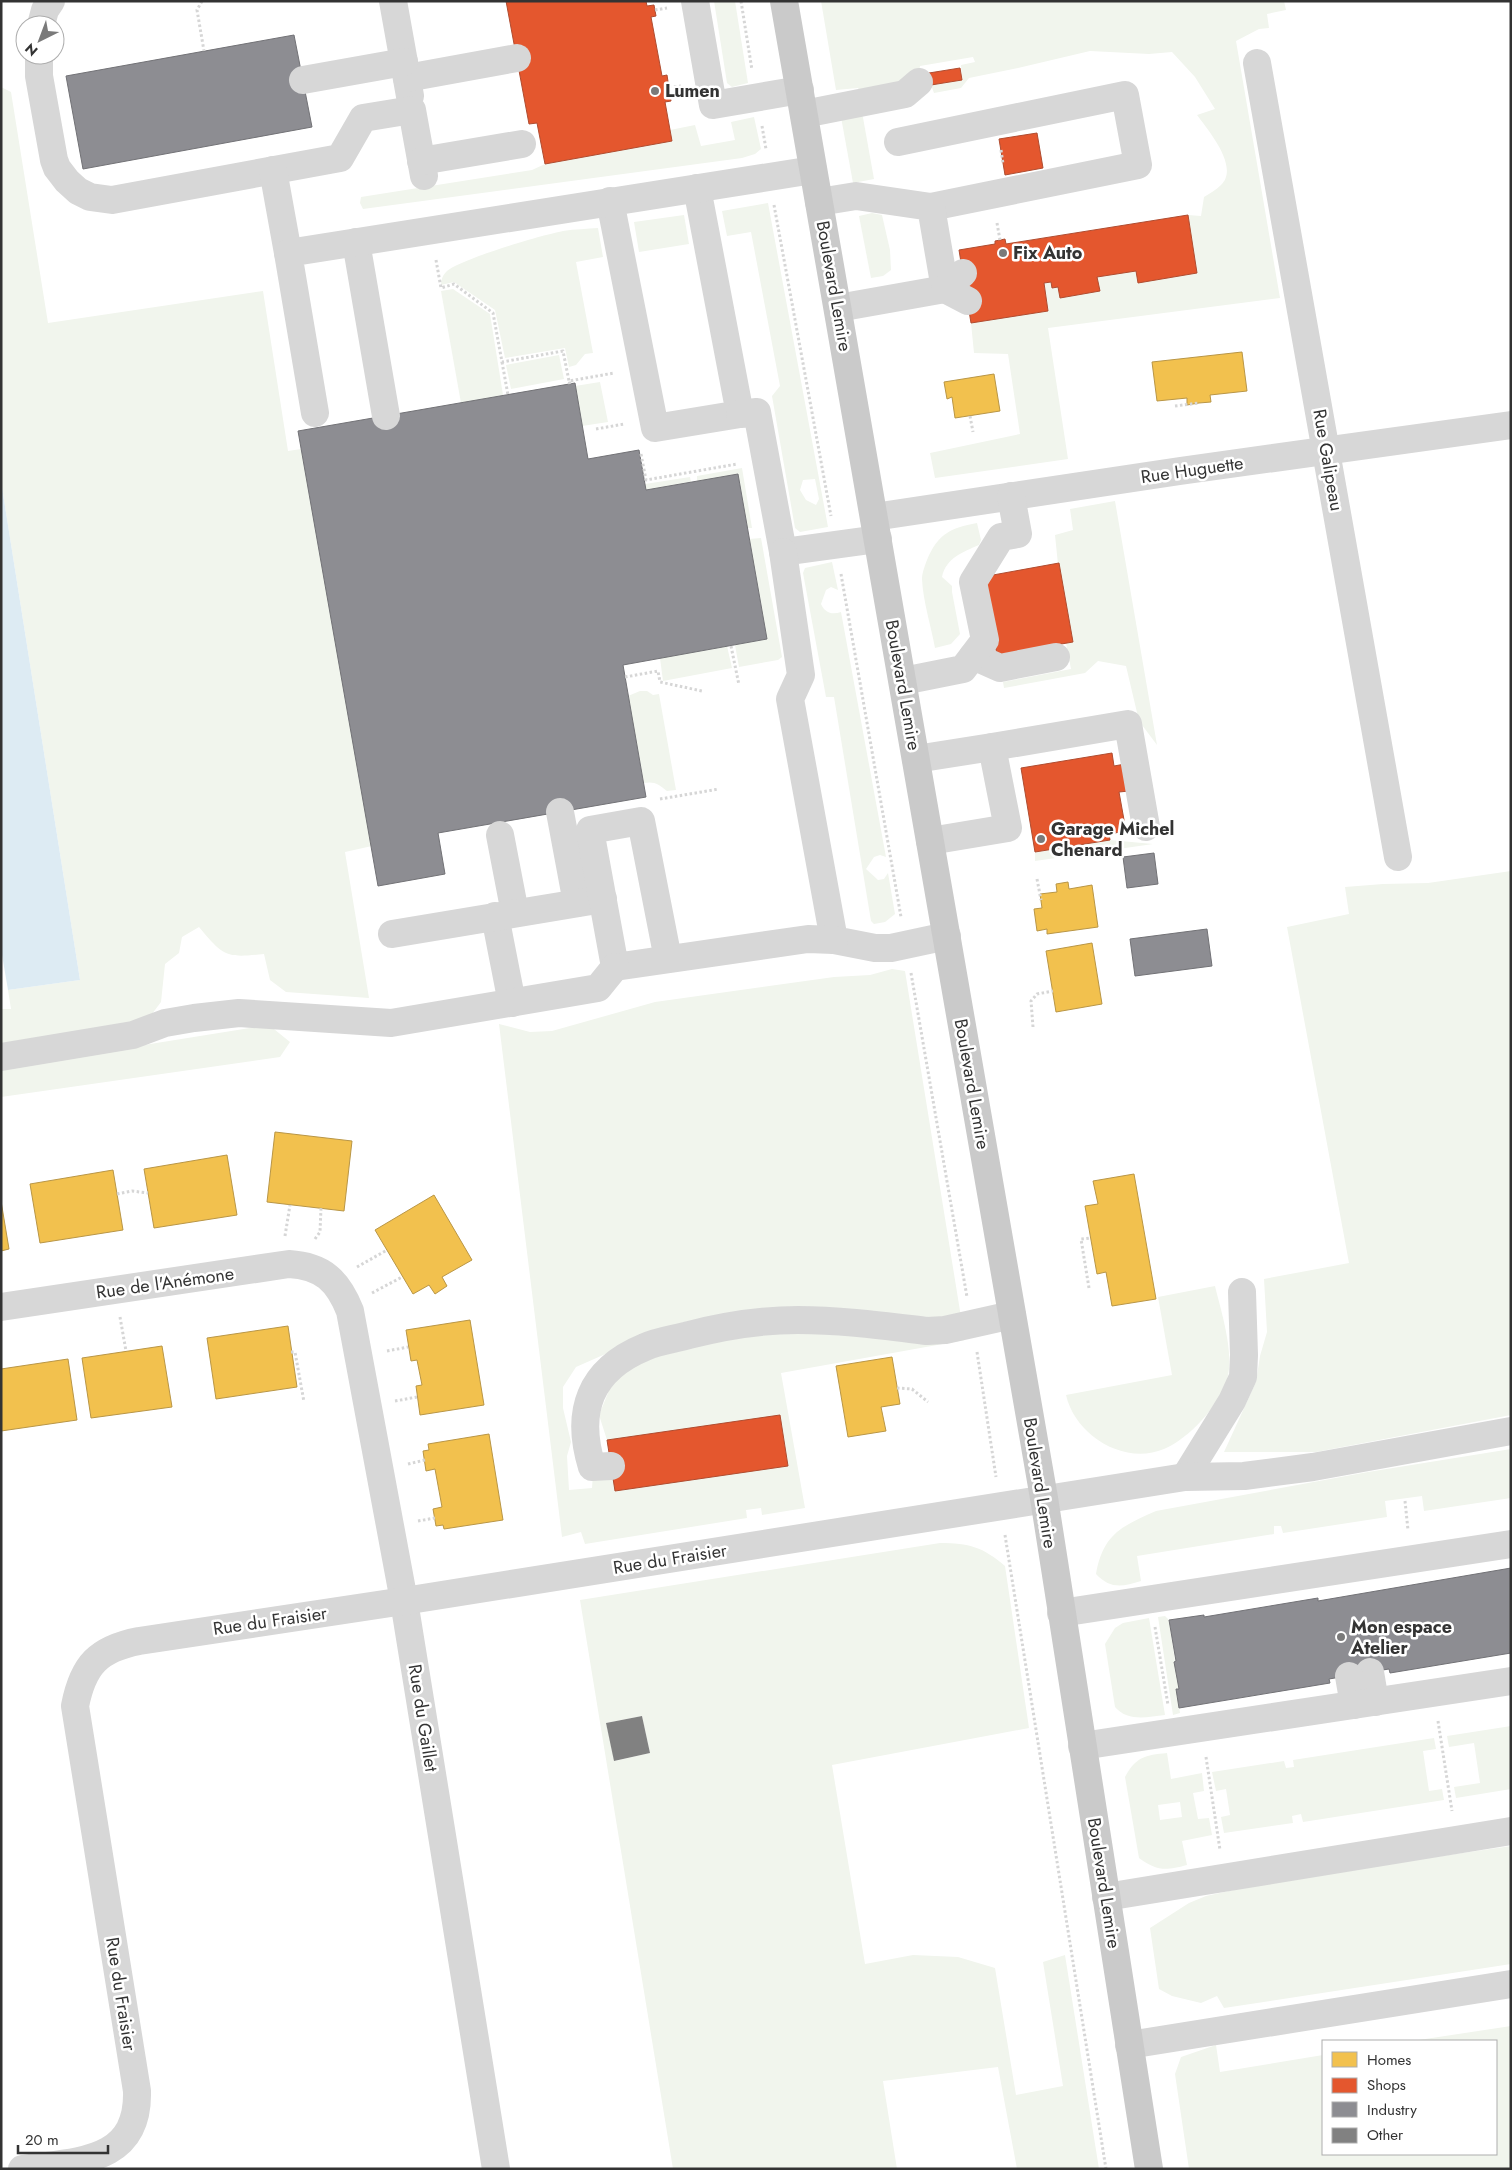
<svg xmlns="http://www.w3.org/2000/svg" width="1512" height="2170" viewBox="0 0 1512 2170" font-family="Jost,sans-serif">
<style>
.green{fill:#f1f5ed;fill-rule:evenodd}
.water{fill:#ddebf3}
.homes{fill:#f2c14e;stroke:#b99646}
.shops{fill:#e4572e;stroke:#af4c30}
.industry{fill:#8d8d92;stroke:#727276}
.building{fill:#818181}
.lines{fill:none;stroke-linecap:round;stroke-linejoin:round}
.path{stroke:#d6d6d6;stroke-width:3;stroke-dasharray:2.5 2.5;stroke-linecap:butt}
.minor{stroke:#d7d7d7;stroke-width:28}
.major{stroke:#cacaca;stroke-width:28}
.poi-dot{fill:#7a7a7a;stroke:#fff;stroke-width:2}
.labels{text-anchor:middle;stroke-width:5;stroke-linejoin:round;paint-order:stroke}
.poi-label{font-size:18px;font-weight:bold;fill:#333;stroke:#fff;text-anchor:start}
.street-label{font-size:18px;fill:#333;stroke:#fff}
</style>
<rect width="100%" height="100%" fill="#fff"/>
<g class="green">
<polygon points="714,1 735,1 748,83 732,87 727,83"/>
<path d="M821,1H1284L1286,10L1267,14L1269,28L1259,29L1236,41L1280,298L1048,328L1068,459L935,478L930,453L1020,434L1008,354L974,353L971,323L1048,311L1044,283L1051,282L1052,288L1058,287L1060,298L1099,291L1097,277L1136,271L1138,283L1197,273L1188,215L1201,216L1204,197C1210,193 1216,190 1221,185C1240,167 1208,130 1197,115L1215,109L1195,77L1172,52L1149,54L1090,51L1018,68L969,78L961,88L934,93L931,85L962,80L961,65L975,62L973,57L920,66L919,71L890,93L864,97L858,88L836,90Z"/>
<path d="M1,87L11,92L48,323L263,291L288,451L301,449L372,846L345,852L369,998L286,992L270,980L264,954C226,958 224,957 199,927L182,937L179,953L165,964L161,1002L149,1018L1,1049V1009H11L8,990L80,980L1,481Z"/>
<polygon points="862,112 874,179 853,183 841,117"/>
<polygon points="754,117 761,149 755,154 742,158 363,209 360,203 361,197 532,170 545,164 671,141 670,130 695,125 701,146 735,140 731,122"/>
<path d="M768,203L828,527L800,532L795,528L772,396L780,386L751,232L727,236L722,211ZM815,479L819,499L816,505L806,500L800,490L803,480Z"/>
<polygon points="872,213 882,215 890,250 891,270 883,276 871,278 859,216"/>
<polygon points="684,215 689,244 639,252 634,222"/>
<path d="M598,228L603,257L576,262L593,353L585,354L576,365L569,367L565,348L505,358L495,310L454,282L441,285C441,279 443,275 447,271C461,259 542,235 563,231C575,229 587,229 598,228Z"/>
<polygon points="453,289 490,314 503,395 461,403 441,291"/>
<polygon points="559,355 564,379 511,389 506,365"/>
<polygon points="600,382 608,422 582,426 575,386"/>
<polygon points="742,468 752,528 747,528 737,474 697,481 697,476"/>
<polygon points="690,477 691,482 646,490 645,484"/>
<polygon points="1115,501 1157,745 1139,721 1126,666 1098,661 1085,673 1004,688 1003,682 1071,669 1066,643 1055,535 1073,530 1070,509"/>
<path d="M977,523L981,540L979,545C963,552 946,558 942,577L952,586V592L960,634L951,644L935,648C931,626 923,601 922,579C922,573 925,565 927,560C938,534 950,528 977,523Z"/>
<polygon points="761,538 782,657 778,660 739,667 735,645 767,639 749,539"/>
<path d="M832,562L838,590L831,587L826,590L821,604C825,613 832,615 841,612L886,857L880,855L874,857L866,869L878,880L884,879L888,873L895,914L885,922L874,924L871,921L834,697H826L803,573L805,568Z"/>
<polygon points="727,646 732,668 663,681 660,658"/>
<path d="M640,691H647L653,695L659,694L676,790L667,791C659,784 654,781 644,783L628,696Z"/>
<polygon points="1110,840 1153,844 1035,861 1035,852"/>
<polygon points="1511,871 1511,1415 1316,1452 1224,1452 1256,1382 1260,1356 1267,1332 1264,1279 1349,1263 1287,927 1349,914 1345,887 1383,884 1428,883"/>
<polygon points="892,969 905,971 961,1317 946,1321 796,1315 740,1318 671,1333 619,1348 576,1367 563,1387 563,1408 571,1442 567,1456 569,1490 592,1488 593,1474 612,1473 615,1491 788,1465 780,1415 607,1440 599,1415 610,1388 631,1364 665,1348 717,1334 824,1327 930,1339 965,1340 781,1373 805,1508 762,1515 761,1508 746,1510 747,1518 585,1544 581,1532 562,1537 499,1024 530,1032 552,1031 655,1002 834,977 870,975"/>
<polygon points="269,1025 290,1042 280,1057 1,1097 1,1068"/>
<path d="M1215,1286C1221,1311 1235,1354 1227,1380C1219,1405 1190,1438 1164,1449C1124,1466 1075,1435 1066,1395L1172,1375L1158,1297Z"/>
<path d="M1511,1449V1498L1424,1511L1422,1496L1385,1501L1387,1517L1283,1533L1281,1526H1274V1534L1137,1556L1141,1581C1122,1587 1110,1589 1096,1574C1103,1534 1122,1526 1156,1511L1368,1472Z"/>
<path d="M940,1543C969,1543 983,1547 1005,1566L1029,1728L832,1765L865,1964L913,1955L958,1957L995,1968L1016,2095L1063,2086L1043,1962L1065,1955L1099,2169H1017L998,2067L883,2081L897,2169H673L580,1600ZM642,1716L650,1753L615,1761L606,1723Z"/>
<polygon points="1165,1616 1169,1620 1179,1689 1176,1689 1180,1713 1173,1715 1158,1617"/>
<path d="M1149,1618L1165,1715C1147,1717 1128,1722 1115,1707L1105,1644L1115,1628L1123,1623Z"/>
<polygon points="1511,1726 1511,1789 1456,1798 1454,1787 1480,1783 1474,1743 1449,1747 1447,1736"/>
<polygon points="1434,1738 1436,1749 1423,1751 1429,1791 1442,1789 1444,1800 1303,1822 1301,1814 1292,1816 1293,1823 1224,1833 1221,1817 1230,1815 1226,1789 1216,1791 1212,1772 1284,1761 1286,1768 1294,1767 1293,1760"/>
<path d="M1167,1753L1171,1779L1202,1773L1204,1791L1193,1793L1198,1819L1209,1818L1212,1835L1182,1841L1187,1865C1165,1871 1157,1871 1139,1858L1125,1777C1136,1757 1145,1755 1167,1753ZM1180,1802L1182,1817L1160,1820L1158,1805Z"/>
<polygon points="1511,1846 1511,1964 1224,2008 1217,1996 1201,2003 1172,1996 1159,1989 1150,1928 1189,1903 1206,1896 1290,1878"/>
<polygon points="1511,2026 1511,2169 1189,2169 1175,2074 1181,2057 1216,2045 1220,2072 1323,2055 1323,2154 1496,2154 1496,2041 1412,2041"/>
</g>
<polygon class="water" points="1,481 80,980 8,990 1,949"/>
<g class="homes">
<polygon points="1242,352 1247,391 1210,395 1211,402 1199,403 1187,405 1187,398 1157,401 1152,362"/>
<polygon points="994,374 1000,411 955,418 952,397 947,399 944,382"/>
<polygon points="1068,882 1069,889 1092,885 1098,927 1047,934 1047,929 1037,931 1034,909 1042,908 1040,894 1057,892 1056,884"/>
<polygon points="1092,943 1102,1004 1056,1012 1046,951"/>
<polygon points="275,1132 352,1141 344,1211 267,1202"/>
<polygon points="227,1155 237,1215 154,1228 144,1169"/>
<polygon points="113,1170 123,1230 40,1243 30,1184"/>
<polygon points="1134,1174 1156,1299 1112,1306 1106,1272 1097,1274 1085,1206 1098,1204 1093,1181"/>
<polygon points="434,1195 472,1260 442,1277 447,1286 435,1294 429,1285 413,1294 375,1230"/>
<polygon points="1,1201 9,1249 1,1251"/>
<polygon points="470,1320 484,1405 420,1415 416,1386 422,1385 417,1360 411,1361 406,1330"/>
<polygon points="288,1326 297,1387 216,1399 207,1338"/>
<polygon points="162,1346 172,1407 91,1418 82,1358"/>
<polygon points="892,1357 900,1404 881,1407 886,1431 848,1437 836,1366"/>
<polygon points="68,1359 77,1420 1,1431 1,1369"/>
<polygon points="489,1434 503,1520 444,1529 443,1525 436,1526 433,1509 442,1507 435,1469 426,1471 423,1451 429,1450 428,1444"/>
</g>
<g class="shops">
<polygon points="506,1 646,1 647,6 654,5 656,16 651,17 662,76 667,75 671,101 665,102 672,141 545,164 537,123 529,124"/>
<polygon points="960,68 962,80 931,85 929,73"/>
<polygon points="1037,133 1043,168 1005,175 999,139"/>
<polygon points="1188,215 1197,273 1138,283 1136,271 1097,277 1100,291 1060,298 1058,287 1052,288 1051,282 1044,283 1048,311 971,323 959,250 995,244 995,241 1005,239 1006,244"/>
<polygon points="1059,563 1073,642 997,655 982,577"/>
<polygon points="1112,753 1114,766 1125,764 1129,791 1119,792 1126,831 1109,834 1110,840 1035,852 1021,768"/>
<polygon points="780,1415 788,1466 615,1491 607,1440"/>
</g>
<g class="industry">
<polygon points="294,35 312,127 83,169 66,76"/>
<polygon points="575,383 588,459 639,450 646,490 738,474 767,639 623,665 646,797 438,833 445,874 378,886 298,431"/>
<polygon points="1154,853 1158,884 1127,888 1123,857"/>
<polygon points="1207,929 1212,966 1135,976 1130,939"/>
<polygon points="1511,1568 1511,1653 1390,1673 1389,1669 1370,1672 1329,1679 1330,1683 1179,1708 1176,1689 1179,1689 1174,1662 1176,1661 1169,1620 1204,1615 1204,1617 1318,1598 1318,1601"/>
</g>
<polygon class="building" points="642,1716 650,1753 614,1761 606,1723"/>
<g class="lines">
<g class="path">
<polyline points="202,1 197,10 204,51"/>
<polyline points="741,1 752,70"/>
<polyline points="655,10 667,8"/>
<polyline points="669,87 681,86"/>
<polyline points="762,126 766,149"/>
<polyline points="1001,150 1003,164"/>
<polyline points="774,205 831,516"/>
<polyline points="997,223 1000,240"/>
<polyline points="436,260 441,288 454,284 493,313 502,362 563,351 569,381"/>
<polyline points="502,362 508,395"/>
<polyline points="570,384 569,381 614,373"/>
<polyline points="1175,406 1199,403"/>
<polyline points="970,416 973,432"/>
<polyline points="596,429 624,424"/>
<polyline points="641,454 646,480 737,464"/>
<polyline points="841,574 901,917"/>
<polyline points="731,646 739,685"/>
<polyline points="625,677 658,671 660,682 702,691"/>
<polyline points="660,799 719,789"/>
<polyline points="1037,879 1041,900"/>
<polyline points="911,973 967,1297"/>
<polyline points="1033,1027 1031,1001 1037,994 1053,991"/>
<polyline points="117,1194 132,1191 148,1193"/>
<polyline points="285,1236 290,1205"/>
<polyline points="315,1239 320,1232 321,1208"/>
<polyline points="357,1267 387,1250"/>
<polyline points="1089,1288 1081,1239 1091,1238"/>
<polyline points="372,1293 402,1277"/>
<polyline points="120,1317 126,1351"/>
<polyline points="387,1351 408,1347"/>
<polyline points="291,1352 295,1352 304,1402"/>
<polyline points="977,1352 996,1477"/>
<polyline points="897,1388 912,1389 928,1402"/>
<polyline points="395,1401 417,1397"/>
<polyline points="408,1464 425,1460"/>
<polyline points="1405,1501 1408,1530"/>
<polyline points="418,1521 435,1518"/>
<polyline points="1005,1535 1106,2169"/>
<polyline points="1155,1627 1168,1705"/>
<polyline points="1438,1721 1452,1811"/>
<polyline points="1206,1757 1220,1850"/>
</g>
<g class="minor">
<polyline points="393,1 410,96"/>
<polyline points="695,1 713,105 800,90"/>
<polyline points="41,25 45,10 51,1"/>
<polyline points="39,55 39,76 54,160 57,168 67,181 78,191 90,197 112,200 340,158 363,118 412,110 424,176"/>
<polyline points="1257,63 1398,857"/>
<polyline points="407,78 517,58"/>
<polyline points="303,80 404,62"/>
<polyline points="804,114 905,94 919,82"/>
<polyline points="898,142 1125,95 1138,165 931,207"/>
<polyline points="421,161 522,144"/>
<polyline points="273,170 288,253"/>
<polyline points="610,201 655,428 740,414 697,188"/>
<polyline points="819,202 856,196 931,207 945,289 838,308"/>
<polyline points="356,242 386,416"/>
<polyline points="963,273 945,289 968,301"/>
<polyline points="315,413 288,253 813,170"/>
<polyline points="740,414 757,412 783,552 878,539"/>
<polyline points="874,517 1180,471 1511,425"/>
<polyline points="783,552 801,675 790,699 834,940 875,948 891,948 947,936"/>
<polyline points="973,656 1000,668 1056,657"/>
<polyline points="903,681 963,669 985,640 973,582 1001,537 1018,534 1011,496"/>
<polyline points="992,747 1128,724 1146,827"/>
<polyline points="916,759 992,747 1008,828 930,841"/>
<polyline points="560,812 577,903"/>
<polyline points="500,835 515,913"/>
<polyline points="495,916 512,1003"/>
<polyline points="392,934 603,899"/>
<polyline points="668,959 641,821 590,830 615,967 808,939 834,940"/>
<polyline points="1,1057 133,1035 165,1023 194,1018 239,1013 391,1023 598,988 615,967"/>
<path d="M1,1307L289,1264C323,1266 338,1281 350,1311L404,1601L496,2169"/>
<path d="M611,1466L592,1467C575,1412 589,1370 645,1347C658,1341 675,1339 689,1335C724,1326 762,1320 798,1320C841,1320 885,1326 927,1331L945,1330L1012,1315"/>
<polyline points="1185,1477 1232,1401 1243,1377 1244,1355 1242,1292"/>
<polyline points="1061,1613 1511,1544"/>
<polyline points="1370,1672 1375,1702"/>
<polyline points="1349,1676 1354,1705"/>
<polyline points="1082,1746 1511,1681"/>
<polyline points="1106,1897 1511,1831"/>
<polyline points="1129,2045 1511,1984"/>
<path d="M22,2169C76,2161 139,2164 137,2091L75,1706C83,1665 98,1649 139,1641L404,1601L1185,1477L1244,1476L1313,1467L1511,1431"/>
</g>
<polyline class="major" points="784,1 1044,1498 1149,2169"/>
</g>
<g class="poi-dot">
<circle cx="655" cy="91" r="5"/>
<circle cx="1003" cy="253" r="5"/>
<circle cx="1041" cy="839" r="5"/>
<circle cx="1341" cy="1637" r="5"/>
</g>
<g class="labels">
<g class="poi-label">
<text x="665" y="97">Lumen</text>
<text x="1013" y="259">Fix Auto</text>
<text x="1051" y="835">Garage Michel<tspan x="1051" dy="21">Chenard</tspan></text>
<text x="1351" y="1633">Mon espace<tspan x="1351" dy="21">Atelier</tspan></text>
</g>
<g class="street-label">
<text transform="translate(834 286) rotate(80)" y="6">Boulevard Lemire</text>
<text transform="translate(1328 460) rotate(80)" y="6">Rue Galipeau</text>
<text transform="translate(1192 470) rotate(-8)" y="6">Rue Huguette</text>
<text transform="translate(903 685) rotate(80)" y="6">Boulevard Lemire</text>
<text transform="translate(972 1084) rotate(80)" y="6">Boulevard Lemire</text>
<text transform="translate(165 1283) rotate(-8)" y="6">Rue de l'Anémone</text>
<text transform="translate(1040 1483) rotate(81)" y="6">Boulevard Lemire</text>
<text transform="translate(670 1559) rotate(-9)" y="6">Rue du Fraisier</text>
<text transform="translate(270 1621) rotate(-8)" y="6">Rue du Fraisier</text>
<text transform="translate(423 1718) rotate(81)" y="6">Rue du Gaillet</text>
<text transform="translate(1104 1883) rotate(81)" y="6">Boulevard Lemire</text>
<text transform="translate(121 1994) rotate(81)" y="6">Rue du Fraisier</text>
</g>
</g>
<rect width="1512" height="2170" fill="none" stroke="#333333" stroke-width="5"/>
<rect x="1322" y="2040" width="175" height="115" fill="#ffffff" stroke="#adadad"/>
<rect x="1332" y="2052" width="25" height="15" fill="#f2c14e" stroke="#adadad"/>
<text x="1367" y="2065" font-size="15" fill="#333333">Homes</text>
<rect x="1332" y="2078" width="25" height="15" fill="#e4572e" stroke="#adadad"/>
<text x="1367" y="2090" font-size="15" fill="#333333">Shops</text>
<rect x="1332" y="2102" width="25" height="15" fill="#8d8d92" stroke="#adadad"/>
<text x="1367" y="2115" font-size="15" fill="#333333">Industry</text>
<rect x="1332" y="2128" width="25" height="15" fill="#818181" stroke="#adadad"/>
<text x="1367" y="2140" font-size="15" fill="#333333">Other</text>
<g transform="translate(40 40) rotate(222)"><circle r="24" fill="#ffffff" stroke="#adadad"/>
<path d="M0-4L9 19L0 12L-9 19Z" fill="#7a7a7a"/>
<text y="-8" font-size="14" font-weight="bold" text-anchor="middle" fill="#333333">N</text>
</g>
<path d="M18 2145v8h90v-8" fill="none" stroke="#333333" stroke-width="2.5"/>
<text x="25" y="2145" font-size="15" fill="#333333" stroke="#ffffff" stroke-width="4" paint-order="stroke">20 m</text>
</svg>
